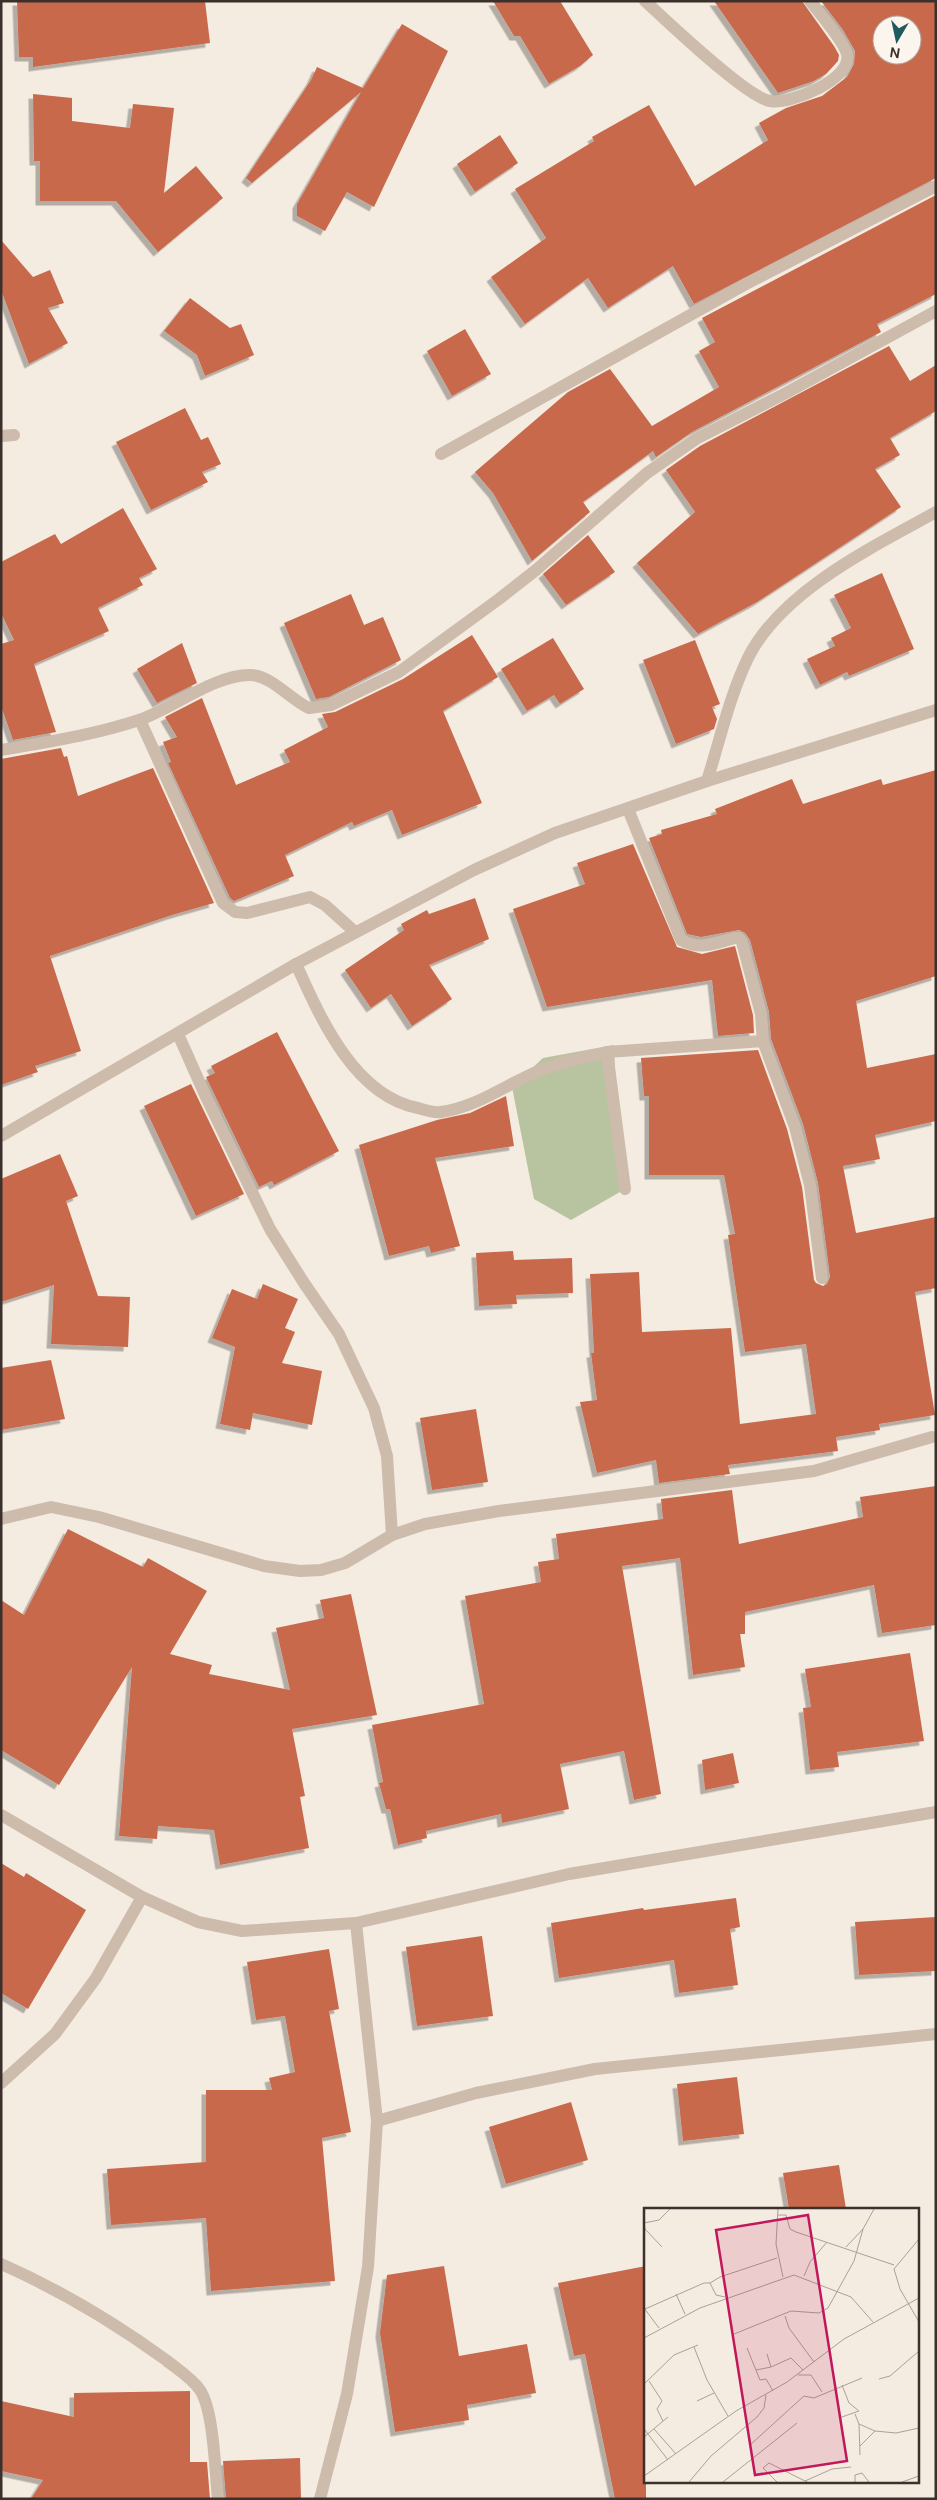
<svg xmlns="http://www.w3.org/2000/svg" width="937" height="2500" viewBox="0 0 937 2500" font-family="'DM Sans',sans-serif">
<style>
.green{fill:#b8c4a0}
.building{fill:#c8694b;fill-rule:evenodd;filter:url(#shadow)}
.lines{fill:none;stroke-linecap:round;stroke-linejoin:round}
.minor{stroke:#cdbbac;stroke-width:12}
.inset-road{fill:none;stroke:#aaa098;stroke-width:1}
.view{fill:#c2185b;fill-opacity:0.15;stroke:#c2185b;stroke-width:2.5}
.inset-edge{fill:none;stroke:#3b302b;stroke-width:2.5}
</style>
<defs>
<filter id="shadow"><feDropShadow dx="-4.5" dy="4.5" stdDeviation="0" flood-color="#0004"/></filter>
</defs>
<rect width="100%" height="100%" fill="#f4ebe1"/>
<polygon class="green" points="614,1045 620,1192 571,1220 534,1199 512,1087 543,1058"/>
<g class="building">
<polygon points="17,1 205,1 210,43 33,67 33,57 19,57"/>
<polygon points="493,1 560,1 593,55 580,66 549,84 520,36 514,36"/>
<polygon points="714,1 802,1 834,46 839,55 838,61 826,74 814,81 778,93"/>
<path d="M821,1H936V178L694,304L673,266L608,308L588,278L525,324L491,277L546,238L515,189L594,141L592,137L649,105L695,186L768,140L759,123L786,108L822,96L847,77L854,64L855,51L843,30ZM882,25H912V55H882Z"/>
<polygon points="402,24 448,51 374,207 347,192 325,231 297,216 297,204 361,92 252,183 246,178 311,80 317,67 363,88"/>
<polygon points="33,94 72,98 72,121 130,128 133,104 174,108 164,193 196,166 223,198 158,252 116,201 40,201 40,161 34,161"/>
<polygon points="500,135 518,163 475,192 457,164"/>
<polygon points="936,195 936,294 877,324 881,332 692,432 656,457 653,451 583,502 590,512 532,561 493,493 475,472 568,392 610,369 652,426 719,387 699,351 715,342 702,318"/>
<polygon points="1,240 33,277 50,270 64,303 48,308 68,343 29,364 1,290"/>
<polygon points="190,298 230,328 241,324 254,355 205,376 197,355 164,331"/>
<polygon points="465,329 491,374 452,396 427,351"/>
<polygon points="889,346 910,381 936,365 936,411 890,438 900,455 875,469 901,507 757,602 698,634 637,563 695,512 666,470 700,446"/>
<polygon points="185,408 201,440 208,437 221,464 202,472 208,482 151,510 116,442"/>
<polygon points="123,508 157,569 139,578 143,585 98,608 109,631 34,664 56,732 13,740 1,706 1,644 14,640 1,613 1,562 55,534 61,544"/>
<polygon points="588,535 615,572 566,605 543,574"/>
<polygon points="882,573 914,649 849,676 847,672 820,685 807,659 835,646 831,638 851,628 834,595"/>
<polygon points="351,594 364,625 383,617 401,660 329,697 316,699 284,623"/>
<polygon points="472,635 498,677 443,711 482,803 402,835 392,810 354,826 352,822 285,855 294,876 234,901 230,898 168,763 171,762 163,742 177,737 165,717 202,698 236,785 290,762 284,750 328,727 322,714 335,712 403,679"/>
<polygon points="553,638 584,689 560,704 554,695 527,711 501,669"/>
<polygon points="695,640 720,704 712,707 717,719 714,729 676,744 643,660"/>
<polygon points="182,643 197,683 157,703 137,669"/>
<polygon points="61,748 64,757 67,756 78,796 153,768 214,903 172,915 50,956 81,1051 35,1066 38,1072 1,1085 1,759"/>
<polygon points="936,770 936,976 856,1001 867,1068 936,1054 936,1121 875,1135 880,1159 843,1166 856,1233 936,1217 936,1288 915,1292 935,1415 879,1424 880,1430 836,1437 838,1451 728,1465 730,1474 659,1483 656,1460 597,1473 580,1402 597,1400 591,1353 594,1353 590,1274 639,1272 642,1332 731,1328 740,1424 816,1414 806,1344 745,1352 728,1235 735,1234 724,1175 649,1175 649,1096 644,1096 641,1058 758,1050 787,1129 802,1187 814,1280 816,1283 823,1286 827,1284 830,1277 818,1183 803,1124 771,1039 769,1012 750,940 745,933 739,930 701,937 687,934 649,838 662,834 661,830 717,814 715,809 792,779 803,804 881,779 883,785"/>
<polygon points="633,844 677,947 702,954 735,946 753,1015 754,1033 718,1036 712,980 547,1007 513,909 585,884 577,863"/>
<polygon points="475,898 489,939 429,965 452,999 412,1026 391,994 371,1008 345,970 404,930 401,924 427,910 429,914"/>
<polygon points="277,1032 339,1151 274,1185 272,1181 259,1187 206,1077 215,1073 211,1066"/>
<polygon points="191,1084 244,1194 196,1216 144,1106"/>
<polygon points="506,1096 514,1146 435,1158 460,1246 431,1253 429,1246 389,1256 359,1145 437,1120 470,1113"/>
<polygon points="60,1154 78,1196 66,1201 98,1296 130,1297 128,1347 51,1344 54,1285 1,1302 1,1179"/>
<polygon points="513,1251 514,1260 572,1258 573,1293 516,1295 517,1304 479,1306 476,1253"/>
<polygon points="263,1284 298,1299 285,1328 295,1332 282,1363 322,1371 312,1425 253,1413 250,1430 220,1424 235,1347 212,1338 232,1289 257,1299"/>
<polygon points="51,1360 65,1419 1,1430 1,1368"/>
<polygon points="476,1409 488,1482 432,1490 420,1418"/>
<polygon points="936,1486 936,1625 882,1633 874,1585 745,1612 745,1634 740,1634 745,1667 693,1675 680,1558 622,1566 661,1794 634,1800 624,1751 560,1764 569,1809 502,1823 501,1814 426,1831 427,1838 398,1845 390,1809 386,1809 379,1783 383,1782 372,1725 484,1704 465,1596 541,1582 538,1562 559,1559 556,1534 663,1519 661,1499 732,1490 739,1544 863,1517 860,1497"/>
<polygon points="68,1529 143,1567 148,1558 207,1591 170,1654 212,1665 209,1674 290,1690 276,1628 324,1618 320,1600 351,1594 377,1715 292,1729 305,1796 300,1797 309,1848 220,1865 214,1830 158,1826 157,1839 119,1836 132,1667 59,1785 1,1750 1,1600 24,1615"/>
<polygon points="910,1653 924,1741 837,1752 839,1767 810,1770 803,1708 811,1707 805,1669"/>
<polygon points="733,1753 739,1783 705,1790 702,1760"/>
<polygon points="1,1863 24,1877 26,1873 86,1910 28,2009 1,1993"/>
<polygon points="736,1898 740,1927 730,1929 738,1985 679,1993 674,1960 559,1978 551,1923 643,1908 644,1910"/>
<polygon points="936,1917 936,1971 859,1975 855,1922"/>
<polygon points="482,1936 493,2016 417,2026 406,1947"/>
<polygon points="329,1949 339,2009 329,2011 351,2132 322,2138 335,2281 211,2291 206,2218 111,2225 107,2169 206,2162 206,2090 272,2090 269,2078 295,2072 285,2016 256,2020 247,1962"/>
<polygon points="737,2077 744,2134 683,2141 677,2084"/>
<polygon points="571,2102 588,2160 506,2184 489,2127"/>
<polygon points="839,2165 846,2209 789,2209 783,2173"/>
<polygon points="444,2266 459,2356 527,2344 536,2393 467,2405 469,2420 395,2432 380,2333 387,2275"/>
<polygon points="646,2266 646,2499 615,2499 585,2354 574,2356 558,2283"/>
<polygon points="190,2391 190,2462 207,2462 210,2499 31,2499 43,2480 1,2471 1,2401 74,2417 74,2393"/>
<polygon points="300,2458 301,2499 226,2499 223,2461"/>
</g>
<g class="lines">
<g class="minor">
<path d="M645,1C667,21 746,97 770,101C790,105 853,79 847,54C844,42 819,12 810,1"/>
<polyline points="1,436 14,435"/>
<polyline points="441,454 746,284 936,186"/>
<polyline points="140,720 223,903 235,912 247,913 310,897 325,905 355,932"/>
<path d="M1,750C47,742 94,735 139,720C172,709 215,674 251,675C272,676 291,700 309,708L331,705L399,672L499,599L536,570L647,473L696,439L786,393L936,311"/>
<path d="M707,781C720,740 730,694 749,656C783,590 873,547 936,512"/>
<path d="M628,809L681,940C700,951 715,943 735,938H739L742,942L761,1014L763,1041L795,1127L810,1185L822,1278"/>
<path d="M296,964C320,1017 354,1096 418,1108C425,1110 434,1113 441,1112C478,1107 508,1083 541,1070C562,1061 586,1057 607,1052L625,1189"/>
<polyline points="178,1034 206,1097 270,1229 304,1283 339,1334 374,1408 387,1456 392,1535"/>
<polyline points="607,1052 763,1041"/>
<polyline points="1,1136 296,964 474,870 555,833 707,781 936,710"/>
<polyline points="1,1519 51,1507 99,1517 264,1566 300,1571 321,1570 345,1563 392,1535 425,1524 499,1511 814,1471 932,1437"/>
<polyline points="1,1815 142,1897 198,1922 242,1931 356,1923 569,1874 936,1812"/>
<polyline points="1,2083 55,2034 96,1978 142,1897"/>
<polyline points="377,2121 476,2093 595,2069 936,2034"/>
<path d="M1,2264C58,2289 115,2323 166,2360C177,2369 192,2378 200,2390C214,2411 215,2472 218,2499"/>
<polyline points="320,2499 347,2394 368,2267 377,2121 356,1923"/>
</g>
</g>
<g transform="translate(644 2208)">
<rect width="275" height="275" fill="#f4ebe1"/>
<path class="inset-road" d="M134,1L132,36L139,69M134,7H142L146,21L152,24L250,57M0,15L15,12L26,1M0,15L1,21L18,39M275,31L250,61L256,81L275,114M202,39L219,21M160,68L166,54L183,34M66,75L76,69L133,50M32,86L41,106M0,100L15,120M1,101L60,75H66L72,87L81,89M141,108L145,120L170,154M90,126L147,103L175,105L184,100L210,53L219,21L230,1M0,130L56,100L150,67L207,89L229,114M50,139L63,172L84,208M103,140L116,172L122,171L129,183M123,146L127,159L147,150L159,162M112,162L127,159M154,167H167L178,184M235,171L246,168L275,143M5,173L18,193L13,201L19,213M0,176L30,147L54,137M53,193L70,185M211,206L215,216L216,247M195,210L215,203L205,195L198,177M215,216L231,223L252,225L275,220M0,221L24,252M10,221L32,246M0,229L24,209M106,237L160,188L170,190L218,170M216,238L231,223M0,268L92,203L143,174L200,131L275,90M161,273L188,261L207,259M45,274L67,248L113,209L120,200L122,187M79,274L153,215M133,274L119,260L125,255L163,274M211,274V267L218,265L225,274M258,274L275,268"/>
<path class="view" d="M164,7L203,253L111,267L72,22Z"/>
<rect width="275" height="275" class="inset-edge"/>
</g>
<rect width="937" height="2500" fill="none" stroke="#3b302b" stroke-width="5"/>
<g transform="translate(897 40) rotate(189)"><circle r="24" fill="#fbf5ee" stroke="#aea6a0"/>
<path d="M0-4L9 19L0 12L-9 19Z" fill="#1f5a5e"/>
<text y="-8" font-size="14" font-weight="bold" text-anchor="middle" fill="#3b302b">N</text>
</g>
</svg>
